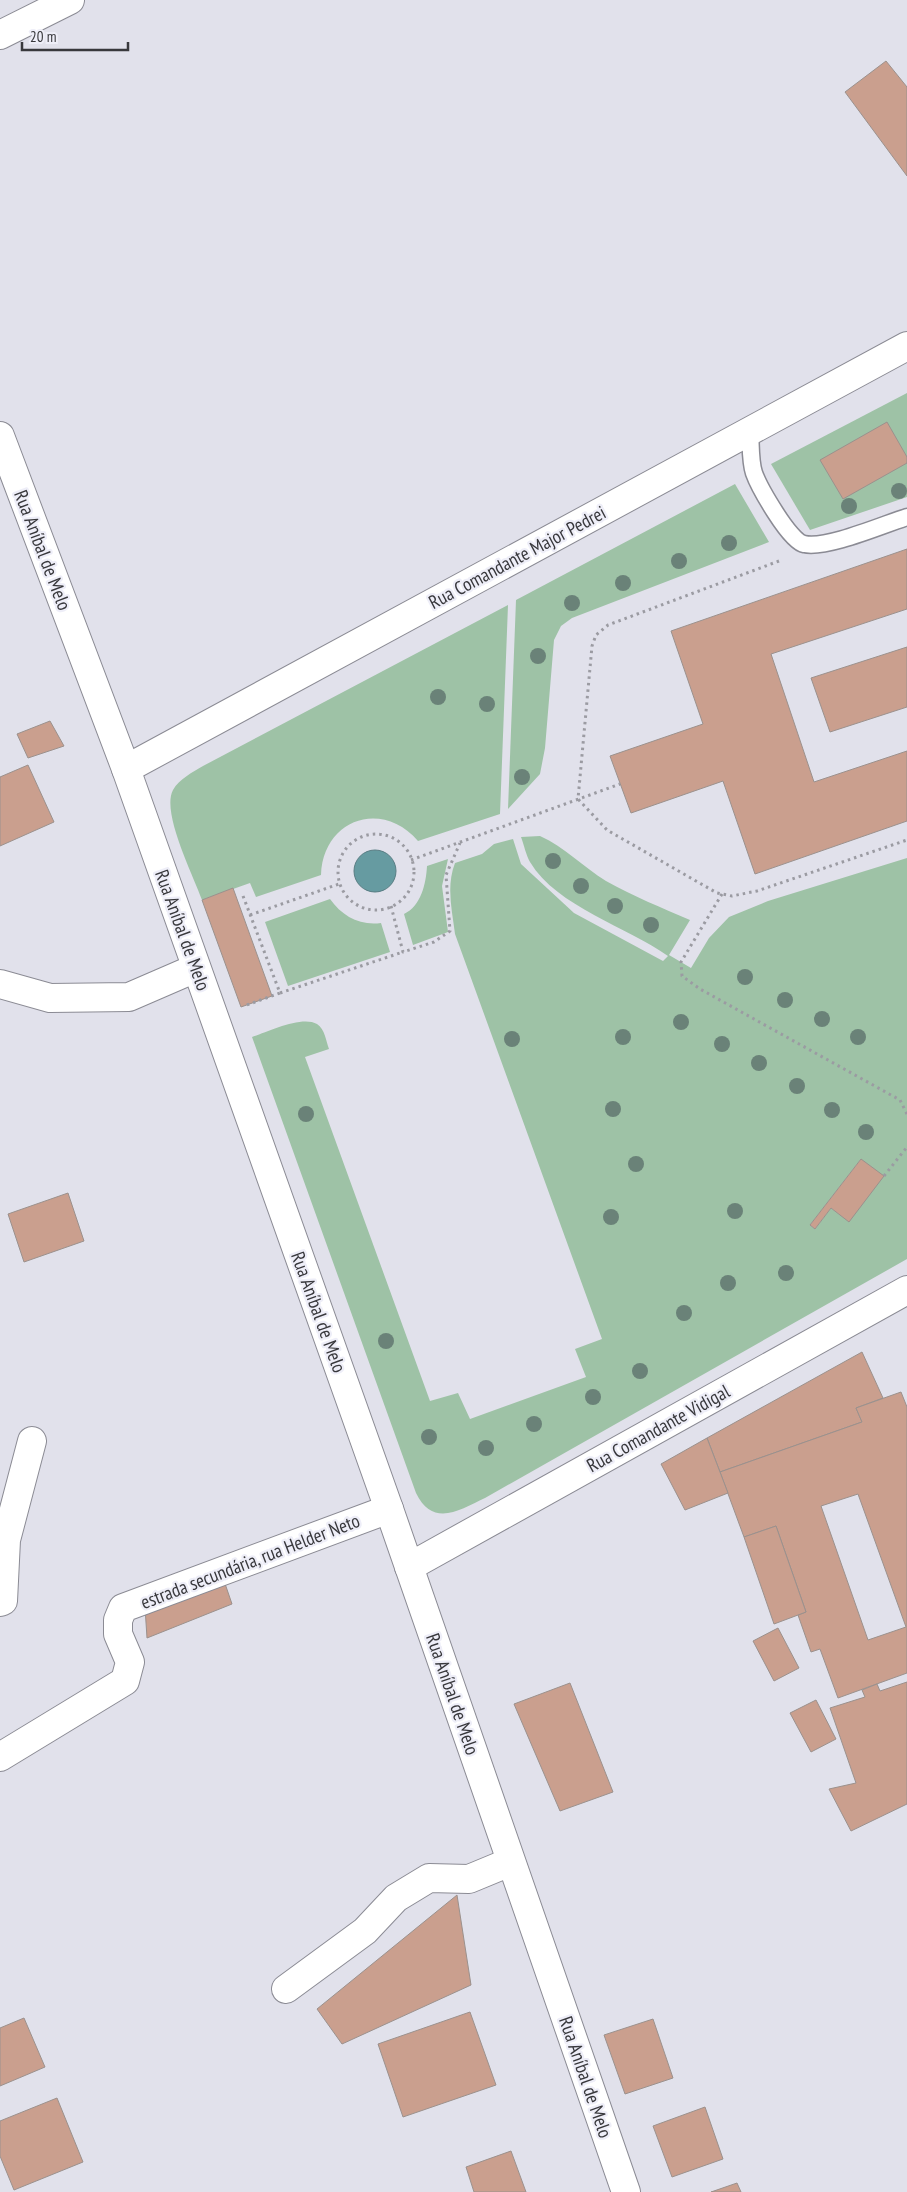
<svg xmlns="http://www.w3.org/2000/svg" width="907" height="2192" viewBox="0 0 907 2192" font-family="'PT Sans Narrow',sans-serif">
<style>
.green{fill:#9ec2a6;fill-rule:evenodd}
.water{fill:#669ba1;stroke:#587d83}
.building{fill:#ca9f8e;stroke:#9b918d;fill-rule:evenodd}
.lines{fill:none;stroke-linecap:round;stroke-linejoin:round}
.lane-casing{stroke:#8b8b94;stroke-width:19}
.street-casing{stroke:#8b8b94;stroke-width:30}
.secondary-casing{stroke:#8b8b94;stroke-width:30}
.path{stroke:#9b9ba2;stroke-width:3;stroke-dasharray:2.5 4;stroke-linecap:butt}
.lane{stroke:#fff;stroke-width:16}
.street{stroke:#fff;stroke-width:28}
.secondary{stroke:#fff;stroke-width:28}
.tree{fill:#6a8278}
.labels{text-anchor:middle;stroke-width:4.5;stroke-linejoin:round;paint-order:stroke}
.street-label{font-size:19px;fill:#38383c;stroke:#eeeef8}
</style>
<rect width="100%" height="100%" fill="#e1e1eb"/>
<g class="green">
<polygon points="907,393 907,497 810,530 771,464"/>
<polygon points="735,484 769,542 572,618 561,626 554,640 545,748 540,774 508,809 516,600"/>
<path d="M508,605L500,814L418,841C382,799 323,819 321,875L256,897L250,883L202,900C193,875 161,812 173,790C179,779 193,772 203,766Z"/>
<path d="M540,836C565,847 583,867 606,881C633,896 662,908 690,920L669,955L691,968L709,938L729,917L768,901L907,858V1259L485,1498C460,1510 433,1528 416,1493L252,1037C267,1032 302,1015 317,1024C325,1029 326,1041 329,1049L305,1057L430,1401L458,1393L470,1419L586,1377L575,1349L602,1339L455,934C452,910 446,886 455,863L482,854L494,844L513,839L521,864L574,913L663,961L668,956C628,927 557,907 530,862C526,855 524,845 521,837ZM861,1159L849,1221L831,1208L815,1229L810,1225Z"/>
<path d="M448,859L442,886L448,932L413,945L404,914C421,906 426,884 427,866Z"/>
<path d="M330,899C342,916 360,926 381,923L390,952L288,986L265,922Z"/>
</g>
<circle class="water" cx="375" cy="871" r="21"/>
<g class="building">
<polygon points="886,61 907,87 907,176 845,92"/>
<polygon points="887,422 907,457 907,463 843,499 820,460"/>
<polygon points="907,549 907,609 771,654 814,782 907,751 907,821 755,874 723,781 631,813 610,756 703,724 671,631"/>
<polygon points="907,647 907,707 830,732 811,678"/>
<polygon points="50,721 64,746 28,758 17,734"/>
<polygon points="28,765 54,822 0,846 0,777"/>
<polygon points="233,888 272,996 241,1007 202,900"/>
<polygon points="861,1159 884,1176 849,1222 831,1208 815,1229 810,1225"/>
<polygon points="68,1193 84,1241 24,1262 8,1214"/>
<polygon points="862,1352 883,1398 856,1408 862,1422 720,1472 707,1438"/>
<path d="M901,1392L907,1407V1673L838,1698L820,1649L811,1652L798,1615L806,1612L776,1526L744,1537L720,1472L862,1422L856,1408ZM858,1494L906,1627L868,1640L821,1506Z"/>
<polygon points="707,1438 728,1493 685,1510 661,1464"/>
<polygon points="776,1526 806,1612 774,1624 744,1537"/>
<polygon points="221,1572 232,1604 147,1638 145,1607"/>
<polygon points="778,1628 799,1668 774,1681 753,1641"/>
<polygon points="907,1682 907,1804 851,1831 829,1789 856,1783 830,1708 865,1697 862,1690 877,1684 880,1691"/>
<polygon points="570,1683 613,1792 560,1811 514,1704"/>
<polygon points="816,1700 836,1739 811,1752 790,1713"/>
<polygon points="457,1895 471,1985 342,2044 317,2009"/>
<polygon points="470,2012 496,2085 403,2117 378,2044"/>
<polygon points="24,2018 45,2067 0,2086 0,2028"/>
<polygon points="653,2019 673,2078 625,2094 604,2035"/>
<polygon points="57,2098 83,2162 14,2190 0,2156 0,2121"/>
<polygon points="705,2107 723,2159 672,2177 653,2126"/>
<polygon points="511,2151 526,2192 474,2192 466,2167"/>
<polygon points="737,2183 741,2192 711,2192"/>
</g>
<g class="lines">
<defs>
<path id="lane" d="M750,431C751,444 750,461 754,473C759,487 790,542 804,544C827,549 882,525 907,517"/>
<g id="street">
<polyline points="0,35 70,0"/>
<polyline points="126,769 907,346"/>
<polyline points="0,984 50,998 129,997 196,968"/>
<polyline points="409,1567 907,1290"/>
<polyline points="0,1602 3,1601 6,1540 32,1441"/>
<polyline points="0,1757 125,1681 130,1662 118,1634 118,1620 123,1608 389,1509"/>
<polyline points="286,1989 365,1931 396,1898 429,1878 469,1879 510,1862"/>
</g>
<polyline id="secondary" points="0,436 126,769 389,1509 626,2192"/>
</defs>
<use href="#lane" class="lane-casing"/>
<use href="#street" class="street-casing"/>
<use href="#secondary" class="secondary-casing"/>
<g class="path">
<polyline points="779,561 608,625 596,635 592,646 578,799 607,830 717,893 732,896 757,891 907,840"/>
<circle cx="376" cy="872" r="38"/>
<polyline points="411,860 620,784"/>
<polyline points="722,894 681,962 682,976 700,989 900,1100 907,1114"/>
<polyline points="243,896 280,993 244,1006"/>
<polyline points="391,906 403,952 434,942 450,931 446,875 460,843"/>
<polyline points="250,915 339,884"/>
<polyline points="280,993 403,952"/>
<polyline points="884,1176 907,1147"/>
</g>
<use href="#lane" class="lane"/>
<use href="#street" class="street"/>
<use href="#secondary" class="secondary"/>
</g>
<g class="tree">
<circle cx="899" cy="491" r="8"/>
<circle cx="849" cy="506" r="8"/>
<circle cx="729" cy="543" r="8"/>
<circle cx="679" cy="561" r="8"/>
<circle cx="623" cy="583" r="8"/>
<circle cx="572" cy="603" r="8"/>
<circle cx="538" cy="656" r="8"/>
<circle cx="438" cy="697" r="8"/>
<circle cx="487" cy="704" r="8"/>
<circle cx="522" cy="777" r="8"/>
<circle cx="553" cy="861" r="8"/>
<circle cx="581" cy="886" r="8"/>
<circle cx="615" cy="906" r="8"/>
<circle cx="651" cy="925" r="8"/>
<circle cx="745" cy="977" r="8"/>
<circle cx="785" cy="1000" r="8"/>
<circle cx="822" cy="1019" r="8"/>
<circle cx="681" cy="1022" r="8"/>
<circle cx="623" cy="1037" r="8"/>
<circle cx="858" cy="1037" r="8"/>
<circle cx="512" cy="1039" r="8"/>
<circle cx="722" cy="1044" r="8"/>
<circle cx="759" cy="1063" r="8"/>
<circle cx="797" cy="1086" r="8"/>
<circle cx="613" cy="1109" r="8"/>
<circle cx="832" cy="1110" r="8"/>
<circle cx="306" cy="1114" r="8"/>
<circle cx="866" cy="1132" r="8"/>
<circle cx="636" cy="1164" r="8"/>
<circle cx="735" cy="1211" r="8"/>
<circle cx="611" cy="1217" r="8"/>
<circle cx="786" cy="1273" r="8"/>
<circle cx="728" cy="1283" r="8"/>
<circle cx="684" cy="1313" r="8"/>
<circle cx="386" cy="1341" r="8"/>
<circle cx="640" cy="1371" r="8"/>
<circle cx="593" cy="1397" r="8"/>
<circle cx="534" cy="1424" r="8"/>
<circle cx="429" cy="1437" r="8"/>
<circle cx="486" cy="1448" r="8"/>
</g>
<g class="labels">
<g class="street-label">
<text transform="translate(43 550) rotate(69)" y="7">Rua Aníbal de Melo</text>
<text transform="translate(517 557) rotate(-28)" y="7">Rua Comandante Major Pedrei</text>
<text transform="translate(183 930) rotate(70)" y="7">Rua Aníbal de Melo</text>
<text transform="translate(319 1312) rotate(70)" y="7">Rua Aníbal de Melo</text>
<text transform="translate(658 1428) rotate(-29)" y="7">Rua Comandante Vidigal</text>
<text transform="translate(250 1561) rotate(-21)" y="7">estrada secundária, rua Helder Neto</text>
<text transform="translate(453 1694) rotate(71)" y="7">Rua Aníbal de Melo</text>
<text transform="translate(586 2077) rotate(71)" y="7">Rua Aníbal de Melo</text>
</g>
</g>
<path d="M22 42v8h106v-8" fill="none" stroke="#38383c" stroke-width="2.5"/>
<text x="30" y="42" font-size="15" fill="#38383c" stroke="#eeeef8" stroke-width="4" paint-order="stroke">20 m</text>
</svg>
